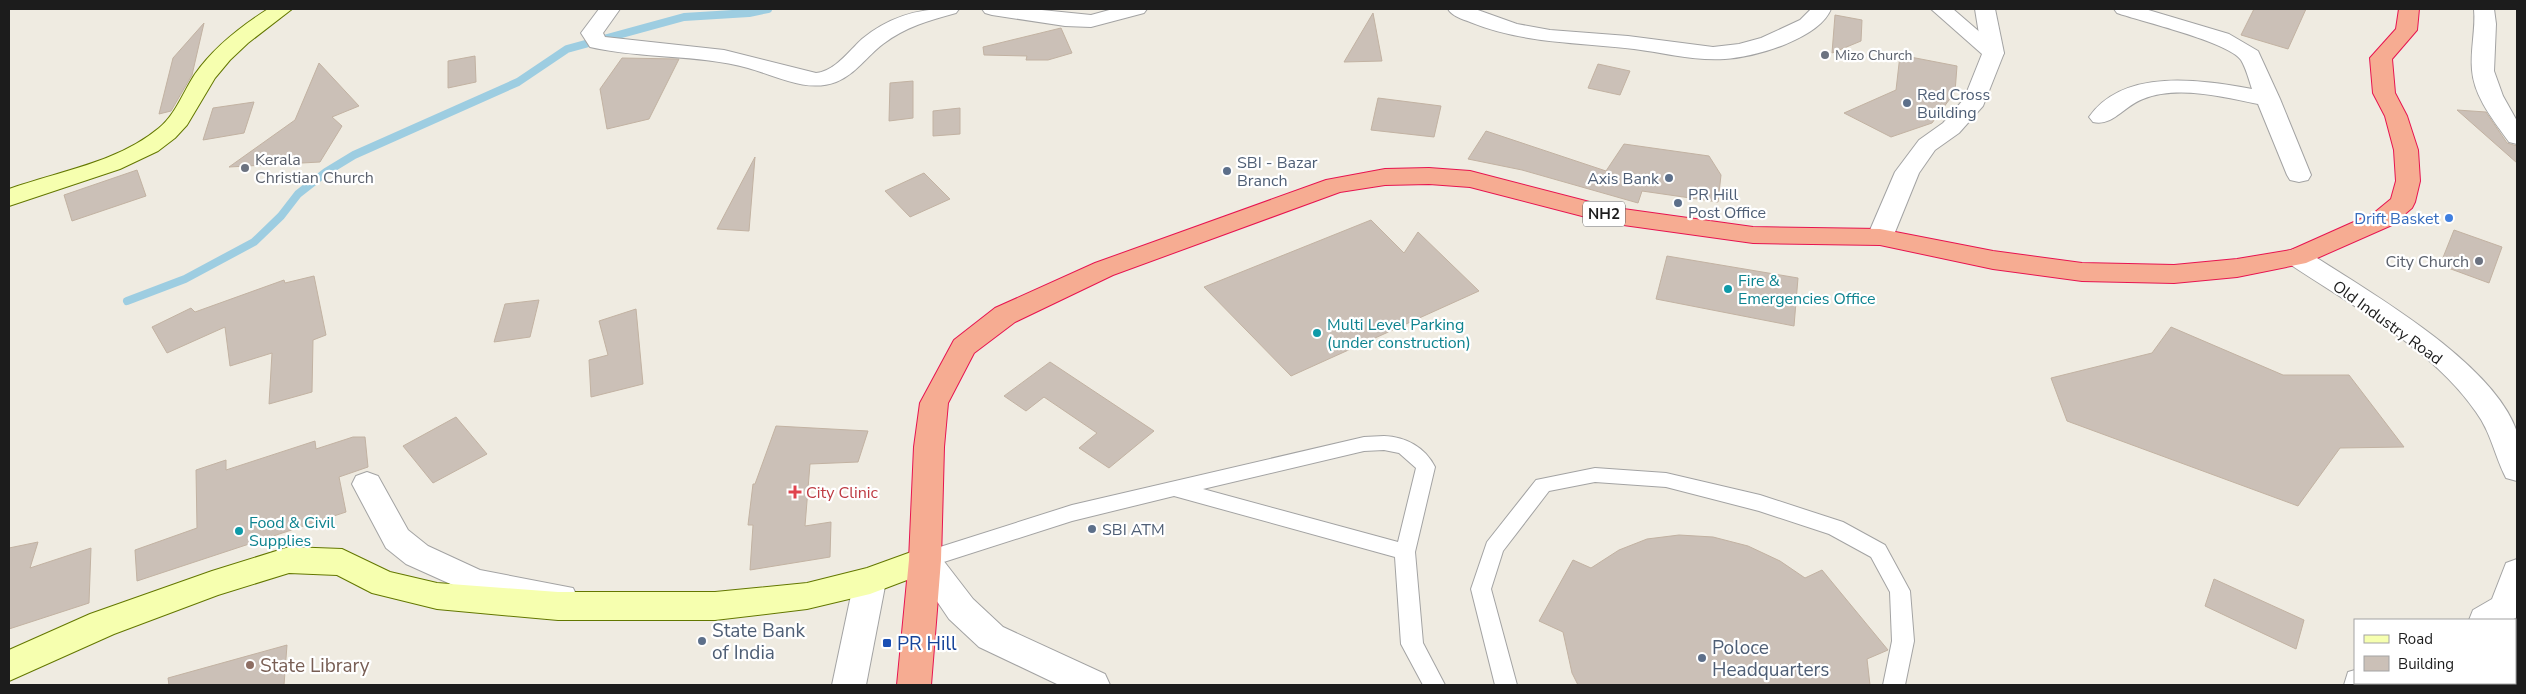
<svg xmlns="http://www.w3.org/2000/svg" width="2526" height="694" viewBox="0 0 2526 694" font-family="'Nunito Sans',sans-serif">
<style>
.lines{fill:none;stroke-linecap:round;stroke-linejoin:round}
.stream{stroke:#9dcde1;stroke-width:8}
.building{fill:#cbc0b7;stroke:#c2b2a2}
.service-casing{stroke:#a3a3a3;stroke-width:2}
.minor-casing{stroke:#a3a3a3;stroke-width:2}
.tertiary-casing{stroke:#a3a3a3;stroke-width:2}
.secondary-casing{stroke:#637700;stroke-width:2}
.trunk-casing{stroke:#e71450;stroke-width:2}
.service{fill:#fff;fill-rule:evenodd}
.minor{fill:#fff;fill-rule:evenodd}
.tertiary{fill:#fff;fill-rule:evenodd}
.secondary{fill:#f6ffaf;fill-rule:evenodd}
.trunk{fill:#f6ac92;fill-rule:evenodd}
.worship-dot{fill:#6b7280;stroke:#fff;stroke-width:2}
.service-dot{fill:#5c6f8a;stroke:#fff;stroke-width:2}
.shop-dot{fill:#3f7fe0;stroke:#fff;stroke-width:2}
.culture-dot{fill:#0f9aa8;stroke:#fff;stroke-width:2}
.health-dot{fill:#e0444e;stroke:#fff;stroke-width:2}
.transit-dot{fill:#1a4fb4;stroke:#fff;stroke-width:2}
.education-dot{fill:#8d6e63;stroke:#fff;stroke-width:2}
.labels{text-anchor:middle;stroke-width:4.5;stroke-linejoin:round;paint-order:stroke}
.far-worship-label{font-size:14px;fill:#5b616d;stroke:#fff;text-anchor:start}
.shield{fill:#fff;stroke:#606060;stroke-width:1}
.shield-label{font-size:15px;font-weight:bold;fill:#1c1c1c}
.service-label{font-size:16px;fill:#4e5e75;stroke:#fff;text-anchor:start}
.worship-label{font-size:16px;fill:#5b616d;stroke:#fff;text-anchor:start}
.shop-label{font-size:16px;fill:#366cbe;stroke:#fff;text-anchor:end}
.culture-label{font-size:16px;fill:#0d838f;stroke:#fff;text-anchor:start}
.street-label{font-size:16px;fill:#1c1c1c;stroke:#fff}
.health-label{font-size:16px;fill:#be3a42;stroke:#fff;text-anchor:start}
.near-service-label{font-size:19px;fill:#4e5e75;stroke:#fff;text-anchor:start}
.near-transit-label{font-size:19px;fill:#164399;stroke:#fff;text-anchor:start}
.near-education-label{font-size:19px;fill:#785e54;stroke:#fff;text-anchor:start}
</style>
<rect width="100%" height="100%" fill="#efebe1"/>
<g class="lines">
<polyline class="stream" points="127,301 185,279 254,242 281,216 298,194 326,172 354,155 518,82 567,49 684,17 749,13 768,9"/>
</g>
<g class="building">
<polygon points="2254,9 2306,9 2288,49 2241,35"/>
<polygon points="1373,13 1382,61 1344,62"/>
<polygon points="1835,15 1862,20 1861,41 1832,53"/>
<polygon points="204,23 192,75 171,111 159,114 173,58"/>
<polygon points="1061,28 1072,53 1048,60 1026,60 1027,56 984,55 983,47"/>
<polygon points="1900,55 1957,66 1955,92 1932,123 1891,137 1844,113 1896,90"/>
<polygon points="475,56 476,82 448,88 448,61"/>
<polygon points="622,58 679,59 649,119 607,129 600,89"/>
<polygon points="319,63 359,106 332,117 342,126 320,162 229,167 295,120"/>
<polygon points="1598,64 1630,71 1620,95 1588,88"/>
<polygon points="913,81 913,118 889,121 890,83"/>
<polygon points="1378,98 1441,106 1434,137 1371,130"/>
<polygon points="254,102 244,133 203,140 213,108"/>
<polygon points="960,108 960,134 933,136 933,111"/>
<polygon points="2457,110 2486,112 2507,143 2517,146 2517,163"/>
<polygon points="1486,131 1606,171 1624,144 1709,156 1721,175 1718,202 1642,191 1638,203 1522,170 1468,159"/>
<polygon points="755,157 749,231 717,229"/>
<polygon points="137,170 146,196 72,221 64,195"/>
<polygon points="924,173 950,199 910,217 885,191"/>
<polygon points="1371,220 1404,253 1418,232 1479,291 1291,376 1204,287"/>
<polygon points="2454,230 2502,247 2489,283 2440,265"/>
<polygon points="1667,256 1798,278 1794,326 1656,299"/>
<polygon points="314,276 326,335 313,340 312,392 269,404 272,353 230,366 225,327 167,353 152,327 191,308 195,312 284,280 285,283"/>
<polygon points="539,300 530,337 494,342 505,304"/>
<polygon points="636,309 643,384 591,397 589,360 608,355 599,321"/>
<polygon points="2171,327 2283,375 2349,375 2404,447 2340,448 2298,506 2067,421 2051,378 2152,353"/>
<polygon points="1050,362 1154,431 1109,468 1079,448 1097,433 1044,397 1026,411 1004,396"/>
<polygon points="456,417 487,454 433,483 403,446"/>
<polygon points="776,426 868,431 858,462 810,464 805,526 831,522 830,557 750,570 753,525 748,525 753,484 755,484"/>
<polygon points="353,437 365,437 368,467 339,477 346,512 137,581 135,550 197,528 196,470 226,460 226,470 315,441 316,449"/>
<polygon points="1679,535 1713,537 1748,546 1780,561 1805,578 1822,570 1888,650 1867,659 1870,685 1578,685 1572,673 1563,632 1539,621 1573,560 1591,568 1619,550 1647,539"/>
<polygon points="38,542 30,568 91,548 89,603 9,629 9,548"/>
<polygon points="2214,579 2304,620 2296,649 2205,606"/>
<polygon points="287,645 284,685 169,685 168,678"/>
</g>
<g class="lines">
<defs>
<g id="service">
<path d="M1384,436C1406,437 1425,447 1435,467L1415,552L1423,643L1445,685H1423L1401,644L1395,557L1174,496L1072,521L925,568L918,566L915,560L918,554L1072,505L1364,437ZM1384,450L1399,453L1416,468L1398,542L1203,489L1364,451Z"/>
<polygon points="1595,468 1666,473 1760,495 1843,522 1885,545 1910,591 1914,641 1905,685 1883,685 1892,641 1890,592 1871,557 1829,534 1759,511 1666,487 1595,482 1549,491 1503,551 1491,589 1517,685 1495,685 1471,589 1487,542 1536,480"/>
</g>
<g id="minor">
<polygon points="1975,9 1995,9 2004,53 2001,58 1993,60 1985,58 1982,53"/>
<path d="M2114,9H2145L2229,34L2258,51L2280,99L2311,175L2308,180L2299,182L2290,180L2287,175L2258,104C2223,97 2178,85 2143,99C2124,106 2112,127 2093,122L2089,117C2124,67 2202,80 2252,89C2249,80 2246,68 2241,60C2229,42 2140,21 2117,13Z"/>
<path d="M2297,248L2306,251C2366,290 2494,362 2517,432C2521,446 2517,467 2517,481L2506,478C2495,457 2491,432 2476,412C2433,349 2351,305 2288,263L2284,257L2288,251Z"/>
<polygon points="367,472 378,476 408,530 428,546 480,570 573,588 578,598 573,608 562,611 475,595 406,564 386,548 352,484 356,476"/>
<polygon points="925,547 936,551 973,599 1003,627 1105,674 1110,685 1059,685 979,647 949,619 909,560 914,551"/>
<polygon points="2517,559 2517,617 2512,620 2469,620 2473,610 2492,599 2506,563"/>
<polygon points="870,568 881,572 886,581 866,685 832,685 854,581 859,572"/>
<polygon points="2517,654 2517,685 2503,684 2502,683 2515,683 2515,655"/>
<polygon points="2355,670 2355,683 2377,683 2378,685 2344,685 2348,672"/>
</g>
<g id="tertiary">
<path d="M599,9H620L603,33L605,37L724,50L816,73C835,71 849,51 862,39C891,15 923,7 959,9L956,13C930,20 905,27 883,44C867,56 856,74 836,82C807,93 777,76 748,68C697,54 642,59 590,47L581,33Z"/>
<polygon points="982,9 1032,9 1091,15 1113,9 1147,9 1144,13 1091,27 1065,26 992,15 985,13"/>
<path d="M1448,9H1475L1517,24L1550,30L1628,36L1713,47L1739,44L1761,38L1800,20L1811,9H1831C1819,39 1755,57 1725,59C1694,61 1665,53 1634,49C1577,42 1525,44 1470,22C1462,19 1452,16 1448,9Z"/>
<polygon points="1931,9 1953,9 2004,53 1983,106 1959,133 1935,150 1919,173 1893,237 1889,243 1880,245 1871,243 1867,237 1895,172 1919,140 1943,123 1964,99 1982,54"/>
<path d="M2474,9H2494L2496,24L2494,71L2503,96L2517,121V144L2509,142C2494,121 2474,97 2472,70C2470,50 2476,29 2474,9Z"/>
</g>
<g id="secondary">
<path d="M268,9H292L248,43L230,60L215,78L187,125L175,138L158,151L120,169L9,206V189C59,171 117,163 159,128C176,114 183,92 195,74C214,47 240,27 268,9Z"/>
<polygon points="289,547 342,549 390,572 437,583 558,592 715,592 807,583 867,568 925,547 936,551 941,560 936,569 870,594 807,609 715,620 558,620 437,609 372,593 337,575 289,573 218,595 114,634 9,681 9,650 90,614 212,571"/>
</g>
<polygon id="trunk" points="2399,9 2419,9 2417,30 2392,59 2395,93 2407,116 2418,150 2420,181 2415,202 2412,208 2392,225 2306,263 2237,277 2174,283 2082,281 1993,269 1880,245 1753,243 1609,223 1470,187 1429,184 1385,185 1340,192 1113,275 1015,322 974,353 948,403 944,447 941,560 931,685 897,685 909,560 914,447 920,403 954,340 995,308 1095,263 1326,180 1385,169 1429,168 1470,171 1609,207 1753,227 1880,229 1993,251 2082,263 2174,265 2237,259 2291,250 2374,213 2391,199 2396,181 2394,150 2385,116 2373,93 2370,58 2396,29"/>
</defs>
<use href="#service" class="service-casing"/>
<use href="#minor" class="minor-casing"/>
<use href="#tertiary" class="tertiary-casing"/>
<use href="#secondary" class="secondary-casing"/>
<use href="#trunk" class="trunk-casing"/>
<use href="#service" class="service"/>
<use href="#minor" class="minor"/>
<use href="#tertiary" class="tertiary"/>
<use href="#secondary" class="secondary"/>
<use href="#trunk" class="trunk"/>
</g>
<g class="worship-dot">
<circle cx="1825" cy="55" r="5"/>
<circle cx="245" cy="168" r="5"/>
<circle cx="2479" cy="261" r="5"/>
</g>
<g class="service-dot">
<circle cx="1907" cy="103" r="5"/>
<circle cx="1227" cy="171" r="5"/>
<circle cx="1669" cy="178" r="5"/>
<circle cx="1678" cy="203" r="5"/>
<circle cx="1092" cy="529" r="5"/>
<circle cx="702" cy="641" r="5"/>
<circle cx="1702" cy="658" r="5"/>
</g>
<circle class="shop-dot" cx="2449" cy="218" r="5"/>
<g class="culture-dot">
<circle cx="1728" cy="289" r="5"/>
<circle cx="1317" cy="333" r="5"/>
<circle cx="239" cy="531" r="5"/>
</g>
<path class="health-dot" d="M792.5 484.5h5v5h5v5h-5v5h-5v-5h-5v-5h5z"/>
<rect class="transit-dot" x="882" y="638" width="10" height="10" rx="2.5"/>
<circle class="education-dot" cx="250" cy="665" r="5"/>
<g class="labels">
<g class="far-worship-label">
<text x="1835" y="60">Mizo Church</text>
</g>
<rect class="shield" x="1583" y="201.5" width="42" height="25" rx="4"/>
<g class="shield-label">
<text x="1604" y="219">NH2</text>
</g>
<g class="service-label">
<text x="1917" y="100">Red Cross<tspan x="1917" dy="18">Building</tspan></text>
<text x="1237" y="168">SBI - Bazar<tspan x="1237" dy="18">Branch</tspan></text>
<text x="1659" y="184" text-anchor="end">Axis Bank</text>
<text x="1688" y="200">PR Hill<tspan x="1688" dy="18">Post Office</tspan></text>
<text x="1102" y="535">SBI ATM</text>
</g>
<g class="worship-label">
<text x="255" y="165">Kerala<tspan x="255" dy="18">Christian Church</tspan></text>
<text x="2469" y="267" text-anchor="end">City Church</text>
</g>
<g class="shop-label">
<text x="2439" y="224">Drift Basket</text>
</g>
<g class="culture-label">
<text x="1738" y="286">Fire &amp;<tspan x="1738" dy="18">Emergencies Office</tspan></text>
<text x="1327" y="330">Multi Level Parking<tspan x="1327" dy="18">(under construction)</tspan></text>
<text x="249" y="528">Food &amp; Civil<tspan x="249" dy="18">Supplies</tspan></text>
</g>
<g class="street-label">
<text transform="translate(2388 322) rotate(36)" y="6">Old Industry Road</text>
</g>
<g class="health-label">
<text x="806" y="498">City Clinic</text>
</g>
<g class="near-service-label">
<text x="712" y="637">State Bank<tspan x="712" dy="22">of India</tspan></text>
<text x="1712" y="654">Poloce<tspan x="1712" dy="22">Headquarters</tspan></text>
</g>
<g class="near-transit-label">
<text x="897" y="650">PR Hill</text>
</g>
<g class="near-education-label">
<text x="260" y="672">State Library</text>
</g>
</g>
<rect width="2526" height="694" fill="none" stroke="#1c1c1c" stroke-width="20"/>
<rect x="2354" y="619" width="162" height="65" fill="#ffffff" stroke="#a4a4a4"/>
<rect x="2364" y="635" width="25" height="8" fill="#f6ffaf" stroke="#a4a4a4"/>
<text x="2398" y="644" font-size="15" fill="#1c1c1c">Road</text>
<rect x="2364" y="656" width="25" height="15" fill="#cbc0b7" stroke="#a4a4a4"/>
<text x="2398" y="669" font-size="15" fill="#1c1c1c">Building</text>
</svg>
